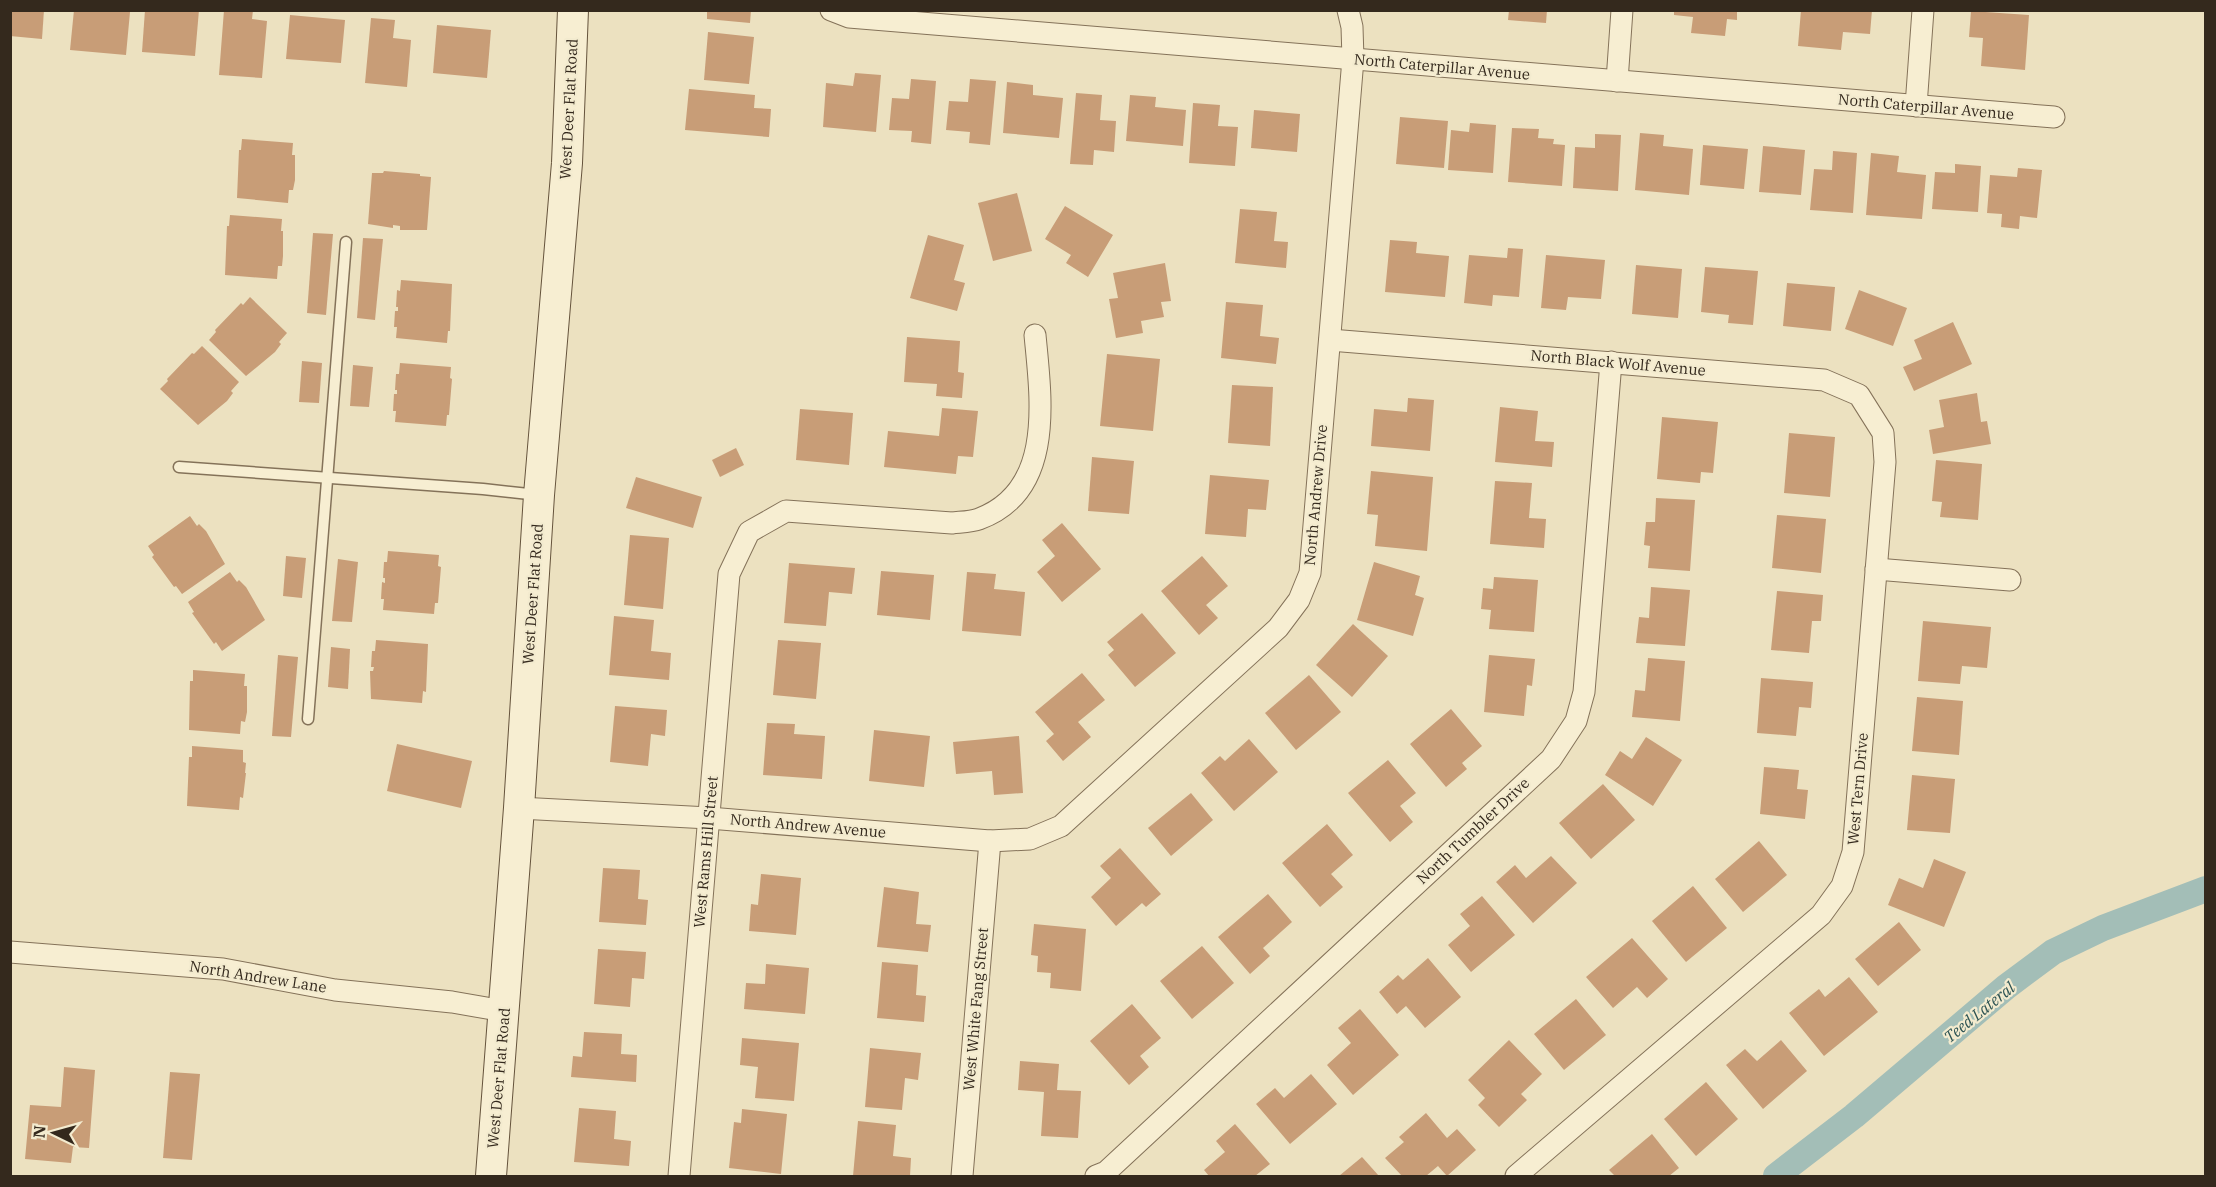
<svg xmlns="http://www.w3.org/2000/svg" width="2216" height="1187" viewBox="0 0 2216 1187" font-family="'IBM Plex Serif',serif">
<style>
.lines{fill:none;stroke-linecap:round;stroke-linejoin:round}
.canal{stroke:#a3beb7;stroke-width:26}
.building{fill:#c89d77}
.lane-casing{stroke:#847259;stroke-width:13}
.street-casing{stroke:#847259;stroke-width:23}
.secondary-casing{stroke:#65533c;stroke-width:32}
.lane{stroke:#f7eed2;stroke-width:10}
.street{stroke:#f7eed2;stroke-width:21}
.secondary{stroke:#f7eed2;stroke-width:30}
.labels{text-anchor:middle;stroke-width:4.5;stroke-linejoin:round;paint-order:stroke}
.street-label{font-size:15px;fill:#34291d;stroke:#f3ebcf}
.water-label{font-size:16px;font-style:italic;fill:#2c5353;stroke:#f3ebcf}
</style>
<rect width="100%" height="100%" fill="#ece1c0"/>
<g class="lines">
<polyline class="canal" points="1776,1176 1854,1116 2006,987 2053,952 2103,928 2206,889"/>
</g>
<g class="building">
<polygon points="10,10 44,10 42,39 10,36"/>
<polygon points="74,10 130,12 126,55 70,50"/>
<polygon points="145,10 199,10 195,56 142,52"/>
<polygon points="224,10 253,10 252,19 267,21 262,78 219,75"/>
<polygon points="707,10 751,10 750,23 707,19"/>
<polygon points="1509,10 1547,10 1546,23 1508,20"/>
<polygon points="1674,10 1737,10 1737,20 1727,19 1725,36 1691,33 1693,17 1674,15"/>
<polygon points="1801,10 1872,10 1870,34 1843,32 1841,50 1798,46"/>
<polygon points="1971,11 2029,15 2025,70 1981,66 1983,38 1969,37"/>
<polygon points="290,15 345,20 341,63 286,59"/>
<polygon points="371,18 395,20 393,38 411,40 407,87 365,83"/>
<polygon points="437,25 491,30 487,78 433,73"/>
<polygon points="708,32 754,37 749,84 704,80"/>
<polygon points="855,73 881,75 876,132 823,127 826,83 853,86"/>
<polygon points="911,79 936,81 931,144 911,142 912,131 889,130 892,98 909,99"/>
<polygon points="970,79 996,81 990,145 969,143 970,132 946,130 949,101 968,102"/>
<polygon points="1007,82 1033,85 1033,95 1063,98 1059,138 1003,133"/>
<polygon points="689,89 755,95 754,108 771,109 769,137 685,130"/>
<polygon points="1076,93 1102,95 1100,120 1116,121 1114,152 1094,150 1093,165 1070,164"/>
<polygon points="1130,95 1156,97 1155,107 1186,110 1183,146 1126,141"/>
<polygon points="1193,103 1220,105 1218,126 1238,127 1235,166 1189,163"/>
<polygon points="1254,110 1300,114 1297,152 1251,148"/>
<polygon points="1400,117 1448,121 1444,168 1396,164"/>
<polygon points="1470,123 1496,125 1493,173 1448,170 1451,130 1469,132"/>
<polygon points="1512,128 1539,129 1538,138 1554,139 1553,144 1565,145 1562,186 1508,182"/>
<polygon points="1640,133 1664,135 1663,146 1693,149 1689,195 1635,190"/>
<polygon points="1595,134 1621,135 1618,191 1573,188 1575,147 1595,148"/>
<polygon points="242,139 293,143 292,155 295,155 295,180 293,190 289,190 288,203 237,198 239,150 241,150"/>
<polygon points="1703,145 1748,149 1744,189 1700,185"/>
<polygon points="1763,146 1805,150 1801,195 1759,192"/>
<polygon points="1833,151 1857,153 1853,213 1810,210 1814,169 1832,170"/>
<polygon points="1871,153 1899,156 1897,172 1926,175 1922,219 1866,215"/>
<polygon points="1955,164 1981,166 1978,212 1932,209 1935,172 1955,173"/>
<polygon points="2018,168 2042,170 2037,218 2020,216 2019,229 2001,227 2002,214 1987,213 1990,175 2017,177"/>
<polygon points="384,171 420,174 420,176 431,177 427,230 400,230 400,226 393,225 393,228 368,224 372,173 383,173"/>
<polygon points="1017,193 1032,251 993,261 978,203"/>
<polygon points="1065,206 1113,235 1088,277 1066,263 1071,255 1045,239"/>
<polygon points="1240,209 1277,212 1274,241 1288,242 1286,268 1235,263"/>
<polygon points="230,215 282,219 281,231 283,231 283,256 282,266 278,266 277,279 225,275 227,226 229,226"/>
<polygon points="313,233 333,234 326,315 307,313"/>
<polygon points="928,235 964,245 954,280 965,283 957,311 910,298"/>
<polygon points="363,238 383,239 375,320 357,318"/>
<polygon points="1390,240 1417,242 1416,253 1449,256 1445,297 1385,292"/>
<polygon points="1508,248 1523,249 1519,297 1493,295 1492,306 1464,303 1469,255 1507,258"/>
<polygon points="1546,255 1605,260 1601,299 1568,297 1566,310 1541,308"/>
<polygon points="1165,263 1171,301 1161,302 1164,317 1141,321 1143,333 1116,338 1109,299 1118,298 1113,273"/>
<polygon points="1636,265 1682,269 1678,318 1632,314"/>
<polygon points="1705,267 1758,271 1753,325 1728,323 1729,315 1701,312"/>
<polygon points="401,280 452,284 450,331 448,331 447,343 396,338 397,327 394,327 395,311 398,311 398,307 396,307 397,290 400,291"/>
<polygon points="1787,283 1835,287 1831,331 1783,326"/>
<polygon points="1859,290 1907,308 1893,346 1845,329"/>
<polygon points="250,297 287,333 279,342 281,344 275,352 246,376 209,340 216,332 215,330 241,303 243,305"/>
<polygon points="1226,302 1263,305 1260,336 1279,338 1276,364 1221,358"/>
<polygon points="1953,322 1972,364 1914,391 1903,367 1922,359 1914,340"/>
<polygon points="907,337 960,341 958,372 964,373 962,398 936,396 937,384 904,382"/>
<polygon points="202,346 239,382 231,391 233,393 227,401 198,425 160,389 168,381 167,379 192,353 194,354"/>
<polygon points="1107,354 1160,359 1153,431 1100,426"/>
<polygon points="302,361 322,363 319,403 299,402"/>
<polygon points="400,363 451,367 450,378 452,379 449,415 447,415 446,426 395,422 396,411 393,411 394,394 397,394 397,390 395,390 396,374 399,374"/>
<polygon points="353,365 373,367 369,407 350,406"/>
<polygon points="1232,385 1273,387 1270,446 1228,443"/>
<polygon points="1977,393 1981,422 1987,421 1991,444 1933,454 1929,430 1944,427 1939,400"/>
<polygon points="1408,398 1434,400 1430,451 1371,446 1374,409 1407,412"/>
<polygon points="1500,407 1538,411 1535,441 1554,442 1552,467 1495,462"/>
<polygon points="942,408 978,411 973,457 958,456 956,474 884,467 888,431 939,436"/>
<polygon points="800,409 853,413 849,465 796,460"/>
<polygon points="1662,417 1718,422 1713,473 1701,472 1700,483 1657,479"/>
<polygon points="1789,433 1835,437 1830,497 1784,493"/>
<polygon points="736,448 744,465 720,477 712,460"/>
<polygon points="1092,457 1134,461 1129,514 1088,511"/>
<polygon points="1936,460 1982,464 1978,520 1940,517 1942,502 1932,501"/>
<polygon points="1371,471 1433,477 1427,551 1375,546 1378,515 1367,514"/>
<polygon points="1210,475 1269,480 1266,510 1248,509 1246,537 1205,534"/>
<polygon points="636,477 702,497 693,528 626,508"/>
<polygon points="1495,481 1532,483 1529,518 1546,519 1544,548 1490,544"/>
<polygon points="1656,498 1695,500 1690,571 1648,568 1650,546 1644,545 1646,522 1655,522"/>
<polygon points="1777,515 1826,519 1821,573 1772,568"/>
<polygon points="190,516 197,526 199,524 206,531 225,564 182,594 176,586 174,587 152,557 154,555 148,546"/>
<polygon points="1062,523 1101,569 1062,602 1037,572 1055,556 1042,540"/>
<polygon points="630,535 669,538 663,609 624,605"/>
<polygon points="388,551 439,555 438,566 441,567 438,603 435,603 434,614 383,610 384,599 381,599 382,582 385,583 385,578 383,578 384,562 387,562"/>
<polygon points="286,556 306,558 302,598 283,596"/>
<polygon points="1202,556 1228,586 1206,605 1218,618 1199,635 1161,591"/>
<polygon points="338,559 358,562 352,622 332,621"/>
<polygon points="1374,562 1420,576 1415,595 1424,598 1413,636 1357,620"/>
<polygon points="789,563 855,568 852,594 829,592 826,626 784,623"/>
<polygon points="881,571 934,575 930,620 877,615"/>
<polygon points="230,572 237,582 239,580 246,587 265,620 222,651 216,642 214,644 192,613 194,612 188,602"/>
<polygon points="967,572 996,574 994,589 1025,592 1021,636 962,631"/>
<polygon points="1494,577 1538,580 1534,632 1489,629 1491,610 1481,609 1483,588 1493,589"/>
<polygon points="1651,587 1690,590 1685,646 1636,643 1639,617 1649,618"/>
<polygon points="1777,591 1823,595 1821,621 1812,621 1809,653 1771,650"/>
<polygon points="1142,613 1176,653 1135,687 1108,655 1114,650 1107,642"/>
<polygon points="614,616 654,620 651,651 671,653 669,680 609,675"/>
<polygon points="1923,621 1991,627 1987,668 1962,666 1960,684 1918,681"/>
<polygon points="1353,624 1388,656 1352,697 1316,665"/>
<polygon points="376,640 428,644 426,692 423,691 422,703 371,699 370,671 373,671 374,667 371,667 372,651 375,651"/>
<polygon points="778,640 821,643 816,699 773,695"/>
<polygon points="331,647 350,649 348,689 328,687"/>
<polygon points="278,655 298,657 291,737 272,736"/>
<polygon points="1489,655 1535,659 1532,686 1527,685 1524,716 1484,712"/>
<polygon points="1648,658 1685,661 1680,721 1632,717 1635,690 1645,691"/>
<polygon points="193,670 245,674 244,686 247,686 247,712 245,722 241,721 240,734 189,730 190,681 193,681"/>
<polygon points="1082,673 1105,700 1078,722 1091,737 1063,761 1046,741 1054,734 1035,712"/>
<polygon points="1309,675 1341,712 1296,750 1265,713"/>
<polygon points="1761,678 1813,682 1811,708 1799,707 1796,736 1757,733"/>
<polygon points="1917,697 1963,701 1959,755 1912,751"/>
<polygon points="615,706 667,710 665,736 651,734 648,766 610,762"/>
<polygon points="1451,709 1482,746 1462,763 1467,769 1446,787 1410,744"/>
<polygon points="767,723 795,724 794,734 825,736 822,779 763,775"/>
<polygon points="874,730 930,736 924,787 869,781"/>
<polygon points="1019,736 1023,793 994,795 992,771 956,774 953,742"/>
<polygon points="1646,737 1682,760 1653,806 1605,775 1620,751 1632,759"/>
<polygon points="1249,739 1278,772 1234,811 1201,773 1220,756 1225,761"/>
<polygon points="397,744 472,761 461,808 387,791"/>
<polygon points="192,746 243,750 243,762 246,763 245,773 246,773 243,798 240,797 239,810 187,806 189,757 192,757"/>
<polygon points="1388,760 1416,793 1400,806 1413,822 1390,842 1348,793"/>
<polygon points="1764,767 1799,770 1797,789 1808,790 1805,819 1760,814"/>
<polygon points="1912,775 1955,779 1950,833 1907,830"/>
<polygon points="1603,784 1635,820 1591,859 1559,823"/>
<polygon points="1191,793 1213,820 1171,856 1148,828"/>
<polygon points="1327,824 1353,855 1331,874 1343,887 1320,907 1282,863"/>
<polygon points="1759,841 1787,875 1743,912 1715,879"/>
<polygon points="1120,848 1161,894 1146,907 1142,903 1116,926 1091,897 1111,878 1100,866"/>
<polygon points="1551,856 1577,883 1533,923 1496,882 1515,865 1526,878"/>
<polygon points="1934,859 1966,872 1944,927 1888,905 1899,878 1923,888"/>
<polygon points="603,868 640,870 638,899 648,900 646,925 599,922"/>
<polygon points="761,874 801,878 796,935 749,931 751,904 758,905"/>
<polygon points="1693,886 1727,928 1686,962 1652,921"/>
<polygon points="884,887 919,892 916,924 931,925 928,952 877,947"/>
<polygon points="1268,894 1292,922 1263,948 1270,956 1250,974 1218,937"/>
<polygon points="1482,896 1515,935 1471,972 1448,945 1470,926 1460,914"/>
<polygon points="1899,922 1921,950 1878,986 1855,959"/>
<polygon points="1034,924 1086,929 1081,991 1050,988 1051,973 1037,972 1038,956 1031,955"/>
<polygon points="1632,938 1668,979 1647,998 1637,987 1613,1008 1586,977"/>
<polygon points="1202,946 1234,983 1192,1019 1160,981"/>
<polygon points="598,949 646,952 644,979 632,978 630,1007 594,1004"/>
<polygon points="1428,958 1461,997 1425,1028 1406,1006 1397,1014 1379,992 1398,975 1403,980"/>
<polygon points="882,962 918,965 916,995 926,996 924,1022 877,1018"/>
<polygon points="766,964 809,968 805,1014 744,1009 746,983 765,984"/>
<polygon points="1849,977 1878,1012 1824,1056 1789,1013 1819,989 1825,997"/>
<polygon points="1576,999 1606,1035 1564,1070 1534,1034"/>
<polygon points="1132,1004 1161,1038 1140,1056 1149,1067 1129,1085 1090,1041"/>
<polygon points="1360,1009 1399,1055 1353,1095 1327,1065 1351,1043 1338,1028"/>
<polygon points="584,1032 622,1034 621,1054 637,1055 636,1082 571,1077 573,1056 582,1057"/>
<polygon points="742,1038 799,1043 794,1101 755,1098 758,1067 740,1065"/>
<polygon points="1509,1040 1542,1074 1521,1094 1527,1100 1499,1127 1478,1105 1485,1098 1468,1080"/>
<polygon points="1781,1040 1807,1071 1763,1109 1726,1065 1745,1049 1757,1061"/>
<polygon points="870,1048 921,1053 918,1080 905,1078 902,1110 865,1107"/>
<polygon points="1020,1061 1059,1064 1057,1090 1081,1091 1078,1138 1041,1136 1044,1092 1018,1090"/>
<polygon points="64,1067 95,1070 89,1148 73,1147 71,1163 25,1159 30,1105 61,1107"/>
<polygon points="170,1072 200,1074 192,1160 163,1158"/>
<polygon points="1311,1074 1337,1104 1290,1144 1256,1104 1275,1088 1284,1098"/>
<polygon points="1706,1082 1738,1119 1696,1156 1664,1119"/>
<polygon points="579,1108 616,1111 614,1139 631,1141 629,1166 574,1162"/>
<polygon points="742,1109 787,1114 781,1174 729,1168 734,1122 741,1123"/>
<polygon points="1426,1113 1447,1138 1457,1129 1476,1150 1447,1176 1438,1166 1426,1176 1402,1176 1385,1158 1404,1142 1399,1137"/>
<polygon points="858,1121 896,1125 893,1156 911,1158 910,1176 853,1176"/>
<polygon points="1235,1124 1270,1164 1255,1176 1209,1176 1204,1170 1225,1152 1216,1141"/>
<polygon points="1652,1134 1679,1168 1669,1176 1615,1176 1609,1170"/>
<polygon points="1362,1157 1379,1176 1339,1176"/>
</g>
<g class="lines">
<defs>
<g id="lane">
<polyline points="179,467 483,489 538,495"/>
<polyline points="308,719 346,242"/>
</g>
<g id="street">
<polyline points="831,10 849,17 2054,117"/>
<polyline points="1617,81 1622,10"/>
<polyline points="1916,106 1923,10"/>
<polyline points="1330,340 1824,380 1859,395 1883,433 1885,462 1853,852 1842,886 1821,915 1516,1176"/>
<polyline points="1876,569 2010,580"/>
<polyline points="519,808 709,818 990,841 1030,839 1061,826 1278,628 1299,600 1310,573 1353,59 1352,27 1348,10"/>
<polyline points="10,952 223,969 335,990 452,1002 504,1011"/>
<path d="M679,1176L729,574L749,532L786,511L952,523C960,522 971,522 979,519C1055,491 1041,399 1035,335"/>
<polyline points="962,1176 990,841"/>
<polyline points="1096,1176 1106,1172 1551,759 1576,721 1584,692 1611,362"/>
</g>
<polyline id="secondary" points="491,1176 519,808 539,495 567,163 573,10"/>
</defs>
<use href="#lane" class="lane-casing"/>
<use href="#street" class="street-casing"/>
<use href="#secondary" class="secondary-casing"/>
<use href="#lane" class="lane"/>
<use href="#street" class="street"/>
<use href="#secondary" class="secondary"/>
</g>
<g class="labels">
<g class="street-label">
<text transform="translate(1442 67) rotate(5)" y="5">North Caterpillar Avenue</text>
<text transform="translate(1926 107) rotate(5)" y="5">North Caterpillar Avenue</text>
<text transform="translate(569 109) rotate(-87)" y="5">West Deer Flat Road</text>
<text transform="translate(1618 363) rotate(5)" y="5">North Black Wolf Avenue</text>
<text transform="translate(1316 495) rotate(-85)" y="5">North Andrew Drive</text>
<text transform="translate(533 594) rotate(-86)" y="5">West Deer Flat Road</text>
<text transform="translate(1858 789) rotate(-85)" y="5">West Tern Drive</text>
<text transform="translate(808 826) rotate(5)" y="5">North Andrew Avenue</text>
<text transform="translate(1473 831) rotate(-43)" y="5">North Tumbler Drive</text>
<text transform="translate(706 852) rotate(-85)" y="5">West Rams Hill Street</text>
<text transform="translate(258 977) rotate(9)" y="5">North Andrew Lane</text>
<text transform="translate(976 1009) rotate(-85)" y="5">West White Fang Street</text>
<text transform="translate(499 1078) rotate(-85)" y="5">West Deer Flat Road</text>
</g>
<g class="water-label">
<text transform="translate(1979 1012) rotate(-39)" y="6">Teed Lateral</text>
</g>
</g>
<rect width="2216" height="1187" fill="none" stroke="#34291d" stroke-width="24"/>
<g transform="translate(54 1133) rotate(275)" stroke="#f3ebcf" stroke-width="4.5" paint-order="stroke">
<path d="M0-4.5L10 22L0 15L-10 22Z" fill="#34291d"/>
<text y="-9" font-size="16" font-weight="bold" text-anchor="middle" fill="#34291d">N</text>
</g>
</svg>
